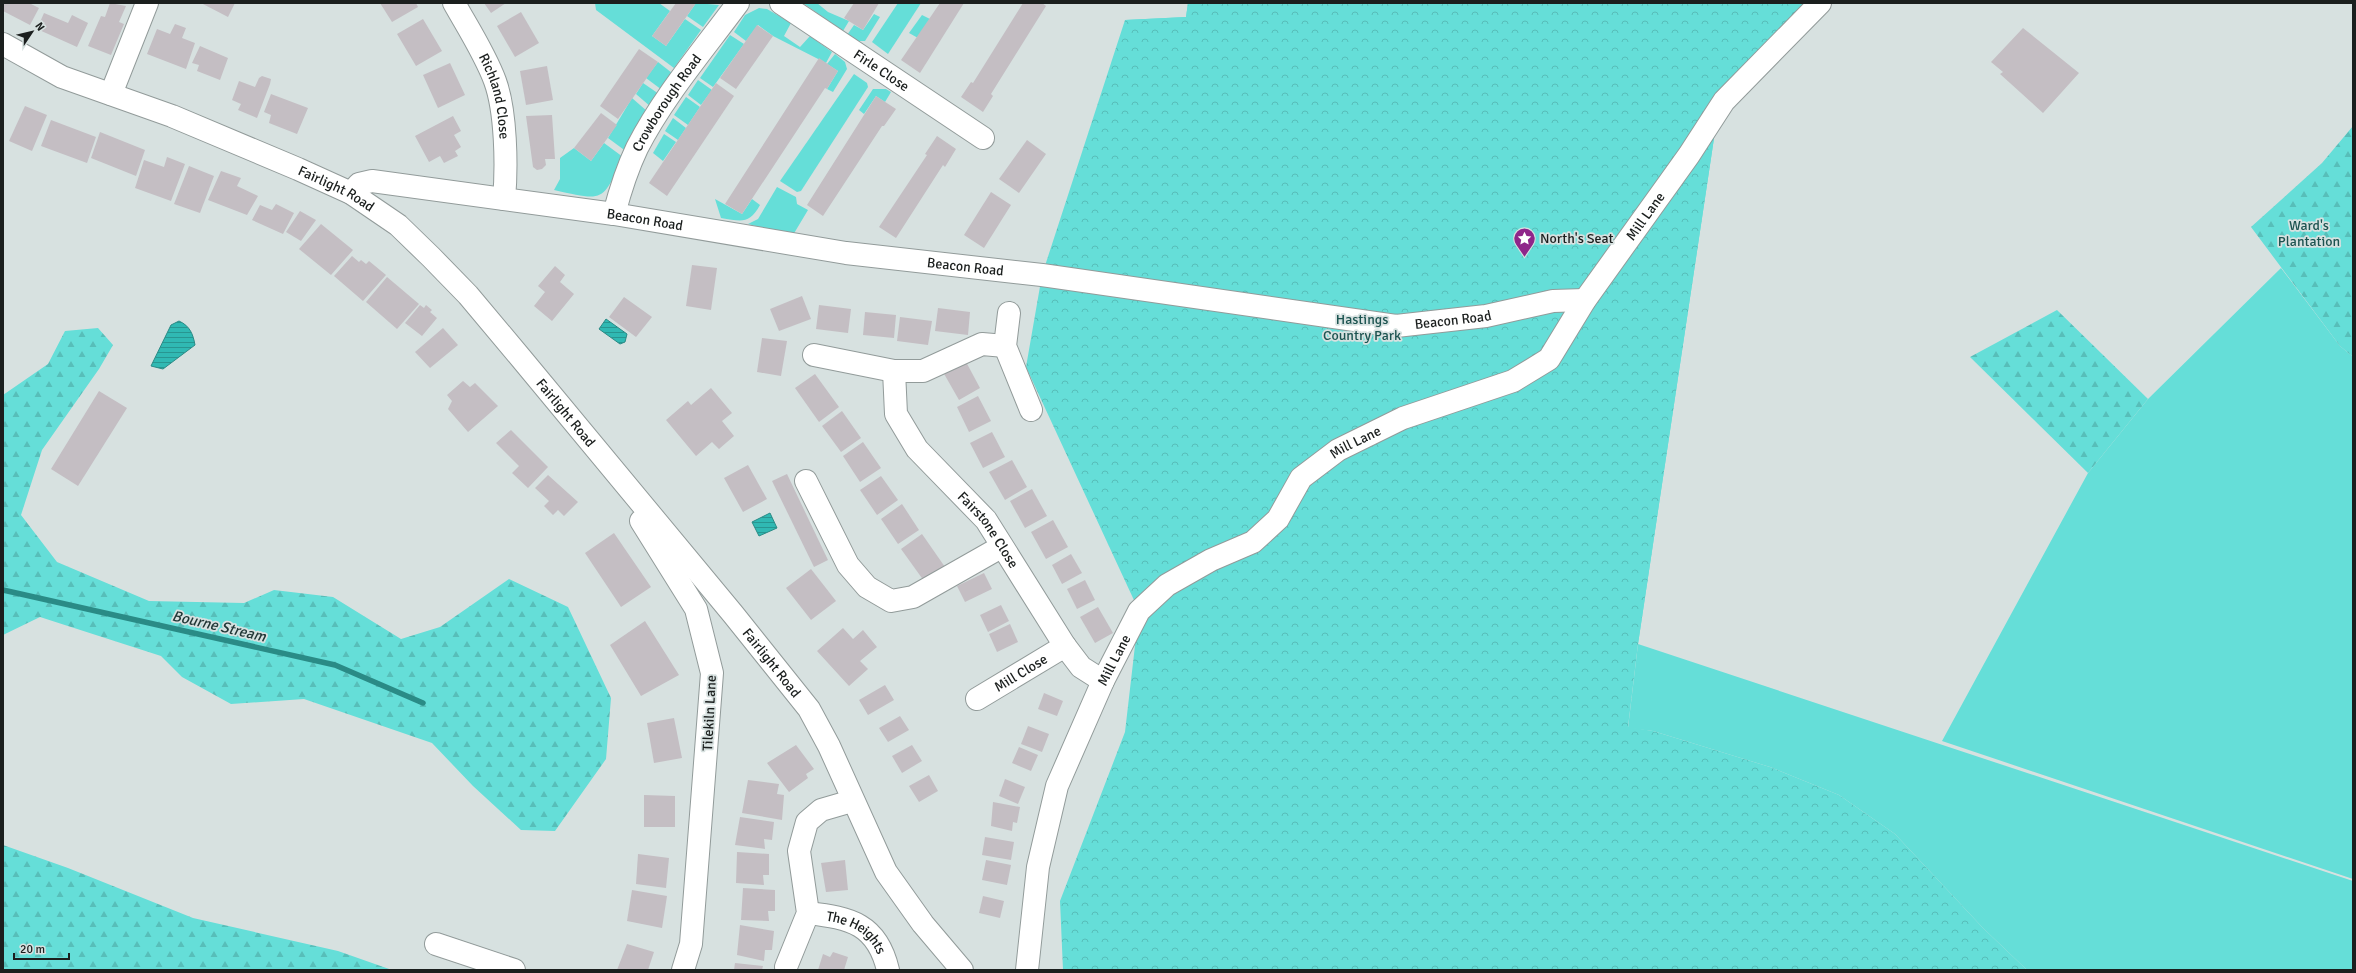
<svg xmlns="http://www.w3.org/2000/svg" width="2356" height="973" viewBox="0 0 2356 973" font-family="Signika,sans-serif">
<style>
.grass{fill:#65ded8}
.forest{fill:url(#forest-firs)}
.park{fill:url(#park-crowns)}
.water{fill:url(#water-rules);stroke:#2a8b86}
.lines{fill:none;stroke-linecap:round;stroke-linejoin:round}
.stream{stroke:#2a8b86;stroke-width:5.5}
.building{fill:#c4bec3}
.minor-casing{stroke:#929b9a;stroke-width:24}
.minor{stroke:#fff;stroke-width:22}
.labels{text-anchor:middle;stroke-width:3.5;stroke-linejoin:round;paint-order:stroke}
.street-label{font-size:14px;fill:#1b1f1e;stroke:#d7e1e0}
.park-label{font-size:14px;fill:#1c5350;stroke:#d7e1e0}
.poi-label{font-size:14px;fill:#1b1f1e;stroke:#d7e1e0;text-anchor:start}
.water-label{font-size:15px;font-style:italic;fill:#213736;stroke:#d7e1e0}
</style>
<defs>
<pattern id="forest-firs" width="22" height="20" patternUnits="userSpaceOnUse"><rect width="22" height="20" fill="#65ded8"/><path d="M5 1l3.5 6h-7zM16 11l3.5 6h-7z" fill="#57beb9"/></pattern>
<pattern id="park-crowns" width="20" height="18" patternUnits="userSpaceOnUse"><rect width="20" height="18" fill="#65ded8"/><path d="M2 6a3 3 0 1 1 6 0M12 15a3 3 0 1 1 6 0" fill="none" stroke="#57beb9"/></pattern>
<pattern id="water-rules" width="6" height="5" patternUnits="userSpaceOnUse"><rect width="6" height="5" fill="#30b9b3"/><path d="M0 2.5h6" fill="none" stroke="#289691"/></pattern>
</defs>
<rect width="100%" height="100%" fill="#d7e1e0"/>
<g class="grass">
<polygon points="595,3 659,3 670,11 652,36 666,46 685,19 701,30 674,68 596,10"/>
<polygon points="696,3 719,5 703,27 687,16"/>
<polygon points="803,3 817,3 828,12 849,21 843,31"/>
<polygon points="898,3 921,3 888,54 872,42"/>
<polygon points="1188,3 1716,125 1638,644 2353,881 2353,970 2027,970 1983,928 1895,834 1839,795 1770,767 1653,731 1628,728 1638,644 1125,20 1186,17"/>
<polygon points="759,8 767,9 791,23 784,36 800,47 810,36 832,52 826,63 773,36 758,25 746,41 734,32 745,15"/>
<polygon points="874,14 880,17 865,41 856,41 847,35 854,25 863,30"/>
<polygon points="922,15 930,19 918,38 909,33"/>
<polygon points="730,35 744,44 713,87 700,78"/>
<polygon points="835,54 845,62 847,69 833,92 827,89 838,71 827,64"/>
<polygon points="658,62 672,73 662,90 646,78"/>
<polygon points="854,74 867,83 868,87 801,191 797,192 780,181"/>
<polygon points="698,80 712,90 701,105 688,95"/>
<polygon points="643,83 659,94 651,107 636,94"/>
<polygon points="873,89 886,89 891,92 885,102 876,96 864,114 859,110"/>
<polygon points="686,97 700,107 688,125 674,115"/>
<polygon points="632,98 648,112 627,152 608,138"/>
<polygon points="673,118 686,128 678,140 665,131"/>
<polygon points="664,134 676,142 663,161 653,153"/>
<path d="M604,143L623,157C602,203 604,201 554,190L560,179V158L574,148L591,161Z"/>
<polygon points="777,187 796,197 797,204 808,210 793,235 748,224 758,219"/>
<path d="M715,199L742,214L752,199L760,205C749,225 741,221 721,218Z"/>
<polygon points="2281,268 2340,346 2353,357 2353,879 1942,741 2088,473 2148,399"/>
</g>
<g class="forest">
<polygon points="2353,126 2353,357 2340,346 2251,227 2322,163"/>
<polygon points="2057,310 2148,399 2088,473 1970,357"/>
<polygon points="98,328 113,345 99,369 42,450 21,515 57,562 149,601 244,603 274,590 333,597 401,639 440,627 509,579 568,607 611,698 606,759 555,831 521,830 473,786 432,743 304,699 231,704 182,677 161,656 40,617 3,635 3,395 48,364 65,331"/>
<polygon points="3,845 68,868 193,918 338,951 392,970 3,970"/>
</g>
<polygon class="park" points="1188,3 1820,3 1716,125 1638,644 1628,727 1653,731 1770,767 1839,795 1895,834 1983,928 2027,970 1063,970 1060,901 1125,732 1139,611 1026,367 1042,275 1125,20 1186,17"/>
<g class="water">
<polygon points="606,319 627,334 625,342 620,344 599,329"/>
<path d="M179,321C190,326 193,334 195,345L163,369L151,366L171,325Z"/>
<polygon points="770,513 777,528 759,536 752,522"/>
</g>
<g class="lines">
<polyline class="stream" points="3,590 335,665 423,703"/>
</g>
<g class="building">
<polygon points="3,3 29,3 39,8 30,25 3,11"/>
<polygon points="110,3 126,6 119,22 124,24 111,55 88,46 101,16 105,17"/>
<polygon points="201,3 235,3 228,17"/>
<polygon points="380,3 416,3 418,7 392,22"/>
<polygon points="484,3 506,3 491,13"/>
<polygon points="676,3 696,3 666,46 652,36"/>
<polygon points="854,3 879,3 863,30 844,18"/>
<polygon points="940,3 964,3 920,73 901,60"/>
<polygon points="1023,3 1042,3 1046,6 991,94 993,96 983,112 961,97 971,82 973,83"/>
<polygon points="521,12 539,43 515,57 497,26"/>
<polygon points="44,13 68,23 72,15 88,23 77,47 37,29"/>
<polygon points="423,19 442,51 416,66 397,34"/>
<polygon points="175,24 186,28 182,38 195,43 186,69 147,54 157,29 170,34"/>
<polygon points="757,25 773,36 736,89 720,78"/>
<polygon points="2023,28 2079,73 2043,113 2000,74 2003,72 1991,62"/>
<polygon points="200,46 228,58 220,80 197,71 199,65 192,63"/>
<polygon points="639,49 658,62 618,119 600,106"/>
<polygon points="819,58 838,71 827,89 825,88 742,214 725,204"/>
<polygon points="450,63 465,95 438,108 423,75"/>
<polygon points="547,66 553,100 526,105 520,71"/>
<polygon points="262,76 271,79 270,84 257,118 238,110 241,104 232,100 239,81 255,87 259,78"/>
<polygon points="716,83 734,96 667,196 649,183"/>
<polygon points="271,94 308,108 297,134 269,123 271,115 264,112"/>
<polygon points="876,96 896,109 884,126 882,126 823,216 807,205"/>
<polygon points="25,106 47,115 32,151 9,141"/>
<polygon points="601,113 617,125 591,161 574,148"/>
<polygon points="552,115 555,159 545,159 546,165 542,169 537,170 533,167 526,116"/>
<polygon points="453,116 461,131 454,135 461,147 455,151 458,156 444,163 440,156 429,162 415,136"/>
<polygon points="51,120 96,137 87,163 41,146"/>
<polygon points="100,132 145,150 136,176 91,158"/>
<polygon points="937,136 956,149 945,167 943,165 896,238 879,227 927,155 925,154"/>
<polygon points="1027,140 1046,154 1019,193 999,179"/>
<polygon points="167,157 185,164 171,201 135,188 144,160 164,167"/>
<polygon points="189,166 214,176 200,213 174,204"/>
<polygon points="221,171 241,178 237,186 258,196 247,215 208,200"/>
<polygon points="991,192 1011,205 984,248 964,235"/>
<polygon points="276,204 294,213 283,234 252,220 260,205 272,210"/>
<polygon points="300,211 316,220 301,241 286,232"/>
<polygon points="321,224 353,250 331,275 299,249"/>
<polygon points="352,256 359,262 361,260 366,264 369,261 386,275 363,301 334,276"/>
<polygon points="692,265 717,268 711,310 686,306"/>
<polygon points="555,266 565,275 560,282 574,294 552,321 534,306 545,292 538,286"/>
<polygon points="387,277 419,304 397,329 366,302"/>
<polygon points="802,296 811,319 779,331 770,309"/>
<polygon points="624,297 652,317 636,337 609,317"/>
<polygon points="420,305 424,308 426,305 432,310 430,312 437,318 422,336 405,323"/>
<polygon points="819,305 851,309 848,333 816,329"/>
<polygon points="938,308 970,312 968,335 935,331"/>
<polygon points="865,312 896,315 894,338 863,335"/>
<polygon points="900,317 932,321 928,345 897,341"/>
<polygon points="443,328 458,345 430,368 415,352"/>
<polygon points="762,338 787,341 781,376 757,372"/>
<polygon points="965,360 980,388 959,400 943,372"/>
<polygon points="815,374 839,407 819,422 795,388"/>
<polygon points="463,381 470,387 475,383 498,406 468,432 448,409 452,401 447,395"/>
<polygon points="711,388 732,413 722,421 734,436 719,449 712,442 696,456 666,420 688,401 691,405"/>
<polygon points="99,391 127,408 78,486 51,469"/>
<polygon points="978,396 991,421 969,432 957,407"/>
<polygon points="842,411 861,438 841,452 822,426"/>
<polygon points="511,430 548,467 528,488 512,473 519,466 496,443"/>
<polygon points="992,432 1005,457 983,468 970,443"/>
<polygon points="863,442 881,468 860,482 843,456"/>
<polygon points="1012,460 1027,487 1005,500 989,472"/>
<polygon points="748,465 767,499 743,512 724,478"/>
<polygon points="787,474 828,560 814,567 772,481"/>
<polygon points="548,475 578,502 564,516 558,510 553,515 544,506 549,501 535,488"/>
<polygon points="881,476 898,500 877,515 860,490"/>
<polygon points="1032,489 1047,516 1025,528 1010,501"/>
<polygon points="902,504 919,530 898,544 881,519"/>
<polygon points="1053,520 1068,547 1046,559 1031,532"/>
<polygon points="614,533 651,587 621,607 585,553"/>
<polygon points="922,534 945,567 924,581 901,549"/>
<polygon points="1071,554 1082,573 1062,584 1052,565"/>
<polygon points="811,569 836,601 811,620 786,588"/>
<polygon points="984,573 992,589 965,602 957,586"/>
<polygon points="1085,580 1095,600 1077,609 1067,589"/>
<polygon points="1001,605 1009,621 988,632 980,615"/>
<polygon points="1098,607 1113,633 1095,643 1080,617"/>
<polygon points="645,621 679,675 641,696 610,645"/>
<polygon points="1010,624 1018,642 997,652 989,634"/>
<polygon points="843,628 853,639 863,630 877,647 860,661 868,669 849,686 817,651"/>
<polygon points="885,685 894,700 868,715 859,700"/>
<polygon points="1044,693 1063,701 1057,716 1038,709"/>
<polygon points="900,716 909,730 888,742 879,728"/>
<polygon points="674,718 682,758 654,763 647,723"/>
<polygon points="1028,726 1049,734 1042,752 1021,744"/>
<polygon points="796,745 814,769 806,774 808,778 789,792 767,763"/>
<polygon points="912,745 922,761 902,773 892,756"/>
<polygon points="1019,747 1038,755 1031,771 1012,763"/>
<polygon points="929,775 938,791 919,802 909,786"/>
<polygon points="1005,779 1025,787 1018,804 999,796"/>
<polygon points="748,780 779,784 777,794 784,795 782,820 742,813"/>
<polygon points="644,795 675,796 675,827 644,827"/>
<polygon points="993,802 1020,807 1017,823 1013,822 1012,831 991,826"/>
<polygon points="740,817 774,822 772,840 764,839 765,849 735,845"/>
<polygon points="985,837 1014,842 1011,860 982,855"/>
<polygon points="737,852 769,854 769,875 763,875 764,885 736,883"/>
<polygon points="638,854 669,858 666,888 636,884"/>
<polygon points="845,860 848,890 826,892 821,863"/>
<polygon points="986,860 1011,865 1007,885 982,880"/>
<polygon points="743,888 775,890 775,911 768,911 769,921 741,920"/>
<polygon points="632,890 667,896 662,928 627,921"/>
<polygon points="983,896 1004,901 1000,918 979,913"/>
<polygon points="740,925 774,931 772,950 765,950 764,961 737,955"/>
<polygon points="627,944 654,952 648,970 617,970"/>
<polygon points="833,952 848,957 844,970 818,970 823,954 830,957"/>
<polygon points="735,963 763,966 762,970 734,970"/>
</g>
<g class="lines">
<defs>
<g id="minor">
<path id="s1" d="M454,3C468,28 485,54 495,81C506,111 507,166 504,199"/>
<path id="s2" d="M781,3L983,138"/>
<path id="s3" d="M3,44L62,77L172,116L298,169L351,193L398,225L431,257L468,295L520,357L733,614L809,709L829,746L886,872L923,924L962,970"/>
<polyline points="111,94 147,3"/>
<path id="s4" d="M351,193L359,184L372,181L614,214L846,253L1042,275L1396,326L1486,316L1553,301L1585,300"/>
<path id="s5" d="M614,214C620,191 627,169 637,148C663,97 704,49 738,3"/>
<polyline points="1009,313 1005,346 1031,410"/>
<polyline points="814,355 894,371 923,371 982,344 1005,346"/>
<path id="s6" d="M894,371L896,414L917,449L986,520L1065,646L1081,667L1103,681"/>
<polyline points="806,481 848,565 867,587 891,601 913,597 1001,547"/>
<polyline points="641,521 696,609 712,673 691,944 683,970"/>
<path id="s7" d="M977,699L1065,646"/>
<path id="s8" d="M808,913C851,918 877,924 888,970"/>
<polyline points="436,944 514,970"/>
<polyline points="786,967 808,913 799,851 807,822 821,810 852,801"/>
<path id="s9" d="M1027,970L1038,867L1057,786L1103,681L1139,611L1167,585L1211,560L1253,542L1278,519L1301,478L1338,450L1403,418L1513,381L1549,359L1585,300L1689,155L1724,101L1820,3"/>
</g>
</defs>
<use href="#minor" class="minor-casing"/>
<use href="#minor" class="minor"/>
</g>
<defs>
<symbol id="sight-pin" viewBox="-11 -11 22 30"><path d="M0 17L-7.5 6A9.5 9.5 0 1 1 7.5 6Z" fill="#8f268a" stroke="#d7e1e0"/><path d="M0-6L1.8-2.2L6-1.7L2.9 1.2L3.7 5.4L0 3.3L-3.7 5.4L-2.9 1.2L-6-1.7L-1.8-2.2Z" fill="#fff"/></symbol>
</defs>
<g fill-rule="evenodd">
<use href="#sight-pin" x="1512" y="226" width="25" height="34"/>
</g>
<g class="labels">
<g class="street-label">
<text dy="5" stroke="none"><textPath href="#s2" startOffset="121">Firle Close</textPath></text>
<text dy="5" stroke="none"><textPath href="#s1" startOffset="103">Richland Close</textPath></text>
<text dy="5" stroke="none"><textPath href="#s5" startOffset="124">Crowborough Road</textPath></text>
<text dy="5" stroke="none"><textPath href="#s3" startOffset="364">Fairlight Road</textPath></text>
<text dy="5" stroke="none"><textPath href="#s9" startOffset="1045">Mill Lane</textPath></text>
<text dy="5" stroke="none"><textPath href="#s4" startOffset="301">Beacon Road</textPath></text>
<text dy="5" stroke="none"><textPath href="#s4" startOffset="625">Beacon Road</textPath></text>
<text dy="5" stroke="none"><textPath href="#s4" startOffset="1117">Beacon Road</textPath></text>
<text dy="5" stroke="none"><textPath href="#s3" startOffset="688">Fairlight Road</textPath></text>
<text dy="5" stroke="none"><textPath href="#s9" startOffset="661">Mill Lane</textPath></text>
<text dy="5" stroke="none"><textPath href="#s6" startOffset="192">Fairstone Close</textPath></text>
<text dy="5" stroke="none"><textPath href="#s9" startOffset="325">Mill Lane</textPath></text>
<text dy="5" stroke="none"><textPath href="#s3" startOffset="1012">Fairlight Road</textPath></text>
<text dy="5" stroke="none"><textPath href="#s7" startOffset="51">Mill Close</textPath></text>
<text transform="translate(709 713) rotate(-87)" y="5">Tilekiln Lane</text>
<text dy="5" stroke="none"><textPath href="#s8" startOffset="54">The Heights</textPath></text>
</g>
<g class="park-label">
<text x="2309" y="230">Ward's<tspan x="2309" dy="16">Plantation</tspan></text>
<text x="1362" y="324">Hastings<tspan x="1362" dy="16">Country Park</tspan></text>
</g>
<g class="poi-label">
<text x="1540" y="243">North's Seat</text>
</g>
<g class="water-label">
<text transform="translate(219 626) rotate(13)" y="5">Bourne Stream</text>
</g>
</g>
<rect width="2356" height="973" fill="none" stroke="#1b1f1e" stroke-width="8"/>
<g transform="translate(32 32) rotate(55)" stroke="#d7e1e0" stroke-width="3" paint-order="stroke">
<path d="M0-3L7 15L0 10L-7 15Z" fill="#1b1f1e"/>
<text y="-6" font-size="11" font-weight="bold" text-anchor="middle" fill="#1b1f1e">N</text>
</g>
<path d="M14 953v6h55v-6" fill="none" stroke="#1b1f1e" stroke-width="2"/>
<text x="20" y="953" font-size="12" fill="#1b1f1e" stroke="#d7e1e0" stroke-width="3" paint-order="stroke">20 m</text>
</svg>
